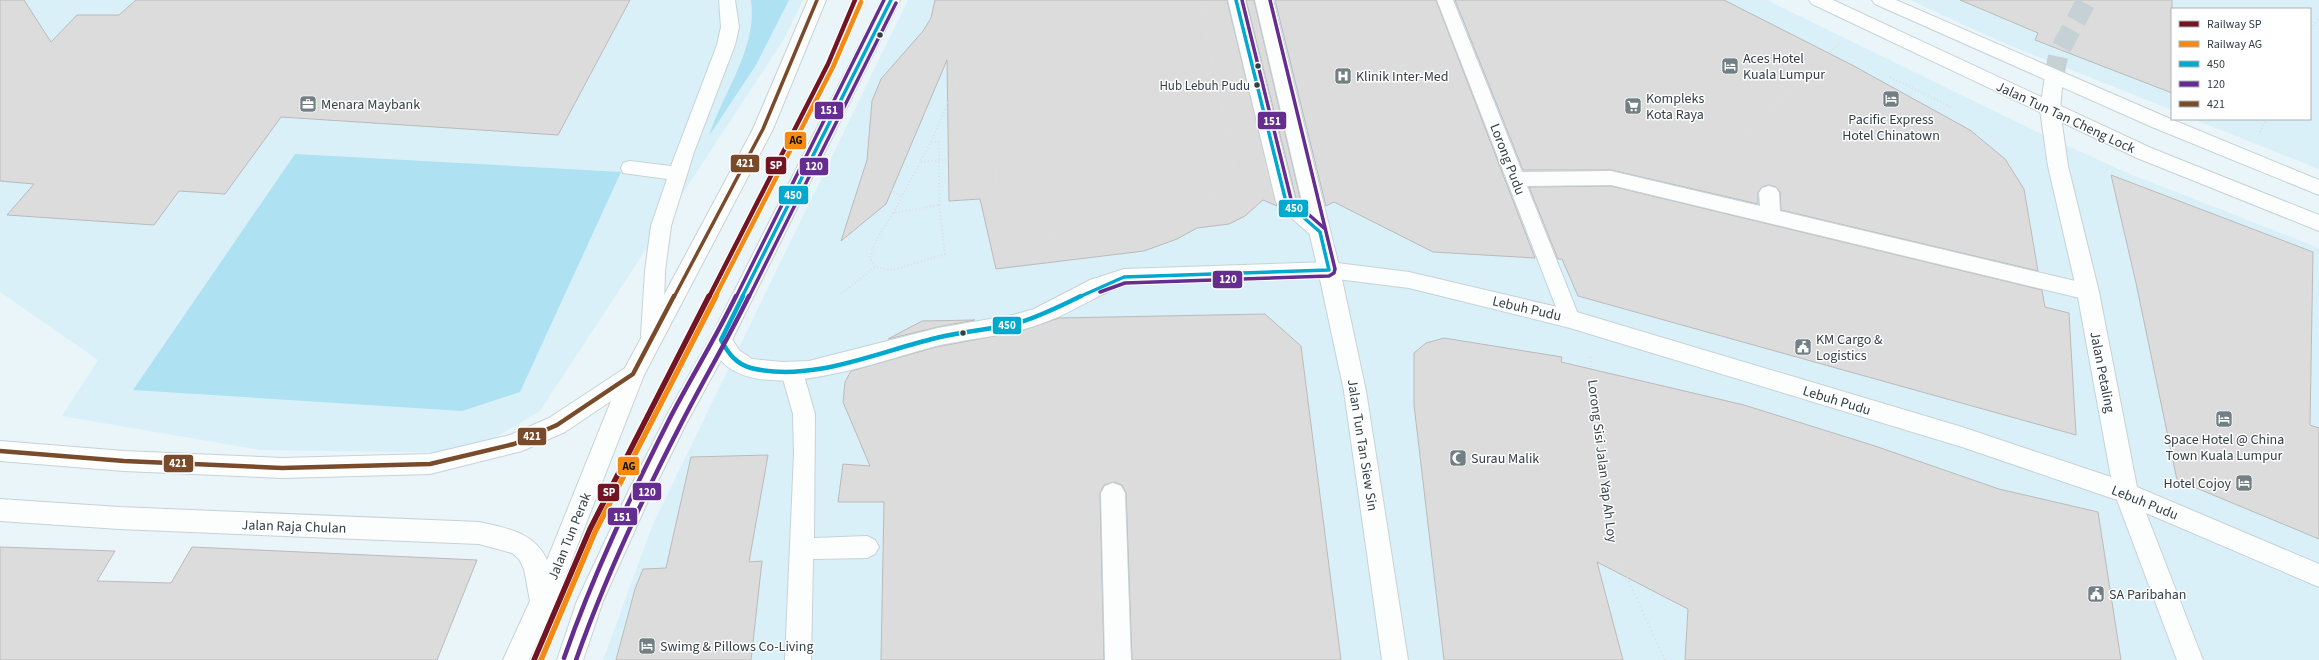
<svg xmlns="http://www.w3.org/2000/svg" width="2319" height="660" viewBox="0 0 2319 660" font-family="'Source Sans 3',sans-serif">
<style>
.built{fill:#d9f0f8}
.green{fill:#aee1f2}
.building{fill:#dddcdd;stroke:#bbbaba}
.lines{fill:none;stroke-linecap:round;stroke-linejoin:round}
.street-tunnel{stroke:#c5d1d5;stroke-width:20;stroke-dasharray:20 10;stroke-linecap:butt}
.lane-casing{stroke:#c7d2d6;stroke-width:2}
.street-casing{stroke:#c7d2d6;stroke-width:2}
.secondary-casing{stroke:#c7d2d6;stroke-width:2}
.path-far1{stroke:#dbdfe0;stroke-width:2;stroke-dasharray:1 2.5;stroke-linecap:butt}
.path{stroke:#dbdfe0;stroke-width:2.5;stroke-dasharray:1 3.5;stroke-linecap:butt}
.lane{fill:#fcfefe;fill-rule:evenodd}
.street{fill:#fcfefe;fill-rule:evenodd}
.secondary{fill:#fcfefe;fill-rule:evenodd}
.bus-1-far1-casing{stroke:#fff;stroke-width:6}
.bus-1-casing{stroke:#fff;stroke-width:8}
.bus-2-far1-casing{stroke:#fff;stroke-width:6}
.bus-2-casing{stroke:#fff;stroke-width:8}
.bus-3-far1-casing{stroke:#fff;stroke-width:6}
.bus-3-casing{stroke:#fff;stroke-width:8}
.bus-4-far1-casing{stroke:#fff;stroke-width:6}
.bus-4-casing{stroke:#fff;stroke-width:8}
.bus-1-far1{stroke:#00a9ce;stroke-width:3.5}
.bus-1{stroke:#00a9ce;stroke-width:4.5}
.bus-2-far1{stroke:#662d91;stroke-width:3.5}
.bus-2{stroke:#662d91;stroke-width:4.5}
.bus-3-far1{stroke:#7a4b2a;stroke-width:3.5}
.bus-3{stroke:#7a4b2a;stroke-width:4.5}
.bus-4-far1{stroke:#662d91;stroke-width:3.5}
.bus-4{stroke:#662d91;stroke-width:4.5}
.rail-1-far1-casing{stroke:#fff;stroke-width:7}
.rail-1-casing{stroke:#fff;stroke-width:8}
.rail-2-far1-casing{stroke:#fff;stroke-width:7}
.rail-2-casing{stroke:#fff;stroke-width:8}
.rail-1-far1{stroke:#721422;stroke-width:4.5}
.rail-1{stroke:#721422;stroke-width:5.5}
.rail-2-far1{stroke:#f48a13;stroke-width:4.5}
.rail-2{stroke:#f48a13;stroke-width:5.5}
.bus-dot{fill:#313f44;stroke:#fff;stroke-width:1.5}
.labels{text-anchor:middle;stroke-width:3;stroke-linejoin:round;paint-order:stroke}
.bus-label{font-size:13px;fill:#313f44;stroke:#fff;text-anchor:end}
.poi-label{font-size:14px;fill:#313f44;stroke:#fff;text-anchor:start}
.street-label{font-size:14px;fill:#313f44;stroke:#fff}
.line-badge{stroke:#fff;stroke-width:1.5}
.badge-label{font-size:11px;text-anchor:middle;font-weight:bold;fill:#fff}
.pale-badge-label{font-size:11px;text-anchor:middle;font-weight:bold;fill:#111}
</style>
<rect width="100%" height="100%" fill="#eaf5f9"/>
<g class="built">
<polygon points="0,0 803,0 784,39 540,411 469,453 260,450 62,416 98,360 0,292"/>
<polygon points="908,0 1767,0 2035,131 2125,172 2319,248 2319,660 603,660 653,524"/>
<polygon points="1910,0 2319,0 2319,169 2193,119 2310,119 2310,9 2172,9 2172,110 1999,41"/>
</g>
<g class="green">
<path d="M751,0H789L756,65L709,136C723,92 758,48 751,0Z"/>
<polygon points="295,154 621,172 520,392 462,411 133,390"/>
</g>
<g class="building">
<polygon points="0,0 24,0 51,42 77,15 119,15 136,0 630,0 558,135 281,117 225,194 179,191 154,225 7,215 34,184 0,181"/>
<polygon points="935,0 1227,0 1277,206 1263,200 1245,216 1229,224 1197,228 1177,239 1144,251 996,269 980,199 949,201 947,60 886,204 841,241 867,160 872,101 881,79 923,31 931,18"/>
<polygon points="1246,0 1254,0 1301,202 1296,198"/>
<polygon points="1275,0 1436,0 1535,258 1433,252 1334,202 1326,206"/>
<polygon points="1455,0 1724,0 1852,65 1970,130 2005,159 2024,189 2038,271 1781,210 1780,192 1776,187 1769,185 1762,187 1758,192 1758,204 1611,170 1523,170"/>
<polygon points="1960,0 2172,0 2172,93 2035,40 2038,33"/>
<polygon points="2111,175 2313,252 2310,425 2319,428 2319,539 2177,480 2136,283"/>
<polygon points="1611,186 2042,290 2045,307 2069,313 2076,435 1578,296 1562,259 1558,259 1529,187"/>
<polygon points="1265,314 1301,346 1341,660 1132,660 1126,493 1122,485 1114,482 1104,485 1100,493 1104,660 881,660 884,502 838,502 843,464 870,466 843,402 845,382 851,371 936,347 1021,331 1059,318"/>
<polygon points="975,320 938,327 888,339 922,321"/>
<polygon points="1444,338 1562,357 1561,362 1744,405 1875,446 1999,489 2098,512 2121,660 1685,660 1688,609 1597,562 1623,660 1444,660 1414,405 1414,353 1426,343"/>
<polygon points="768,455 749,562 762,561 751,660 616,660 635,589 643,569 666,568 691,457"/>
<polygon points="0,547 115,551 97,581 171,583 192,547 477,560 437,660 0,660"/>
</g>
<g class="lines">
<polyline class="street-tunnel" points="2054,76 2059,52 2087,0"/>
<defs>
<g id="lane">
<polygon points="719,0 735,0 739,27 735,45 694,152 671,226 665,271 663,336 659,342 652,344 645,342 641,336 645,271 651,226 667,179 623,173 621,168 623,163 630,161 671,166 717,45 721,27"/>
<polygon points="1228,0 1244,0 1295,199 1327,227 1330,232 1327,237 1320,239 1313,237 1279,207 1276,202"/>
<polygon points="1437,0 1453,0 1522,172 1611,171 1760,206 1759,193 1762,188 1769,186 1776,188 1779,193 1780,211 2088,284 2095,286 2098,292 2095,298 2088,300 1611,185 1527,186 1580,319 1577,325 1570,327 1563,325"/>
<polygon points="792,363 800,366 803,372 815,414 814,538 867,536 875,540 879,547 875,554 867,558 813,559 811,660 785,660 794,454 793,414 781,372 784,366"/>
<polygon points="1113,483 1121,486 1125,493 1131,660 1105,660 1101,493 1105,486"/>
</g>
<path id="street" d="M2054,70L2061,72L2063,76L2060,110L2068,166L2099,292L2137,487L2319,564V587L2146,513L2203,660H2177L2117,500L1962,447L1570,328L1409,288L1329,278L1125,285C1098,294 1075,311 1048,321C1012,336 974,337 936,346C884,359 776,402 728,367C719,361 715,349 710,340L713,334L721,331L729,334L739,350L752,359L782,362L809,361L938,328L1013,315L1034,309L1090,280L1124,269L1329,262L1409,272L1570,310L1962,427L2111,477L2077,292L2048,166L2040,110L2045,76L2047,72Z"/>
<g id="secondary">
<path d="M808,0H826L773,129L644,375L555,603L529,660H503L530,601L524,569L519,559L512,553L479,544L119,529L0,521V499L119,507L479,522C506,528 535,532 547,560L611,401L565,432L522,451L430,474L282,478L124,471L0,461V441L124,451L282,458L430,454L510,435L549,418L625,368L753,129Z"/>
<polygon points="882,0 900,0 732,340 686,424 648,501 603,601 583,660 557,660 577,601 628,492 669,411 712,335"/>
<polygon points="1255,0 1273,0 1340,270 1366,391 1408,660 1382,660 1344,391 1318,270"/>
<polygon points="1809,0 1833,0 2151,148 2319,215 2319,231 2137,158 1812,4"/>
<polygon points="1872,0 1896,0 2166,117 2319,180 2319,195 2152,127 1875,4"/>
</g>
</defs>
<use href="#lane" class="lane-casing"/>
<use href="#street" class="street-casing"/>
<use href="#secondary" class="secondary-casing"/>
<g class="path-far1">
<polyline points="2310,32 2319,16"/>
<polyline points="1890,77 1953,108"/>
<polyline points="2260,132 2266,119"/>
<polyline points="931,142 939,142 939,205"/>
<polyline points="921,162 995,155 998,228 1016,238 1183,219 1234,169 1200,0"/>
<polyline points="1706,170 1839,44"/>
<polyline points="879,182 902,197"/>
<polyline points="1209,194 1233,203"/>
<polygon points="939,205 945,254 893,270 875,267 870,258 874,244 893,213"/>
<polyline points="893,213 931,142 960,74 940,43"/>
<polyline points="841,294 875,267"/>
</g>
<polyline class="path" points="1590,357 1611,543 1665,660"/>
<use href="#lane" class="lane"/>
<use href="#street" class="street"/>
<use href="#secondary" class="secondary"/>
<defs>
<g id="bus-1-far1">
<polyline points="742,297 891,0"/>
<polyline points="1079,297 1124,277 1329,270 1320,232 1286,202 1236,0"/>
</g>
<path id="bus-1" d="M743,296L721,340C728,353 736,364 751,368C812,383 877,352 936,338C962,331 990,330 1017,323C1039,317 1060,306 1081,296"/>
<g id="bus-2-far1">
<polyline points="1100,292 1125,283 1329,276 1334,273 1335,269 1270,0"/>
<polyline points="749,297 896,3"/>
</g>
<path id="bus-2" d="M576,660C605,578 642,499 682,422C704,379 728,339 749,296"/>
<polyline id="bus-3-far1" points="674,297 763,129 817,0"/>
<polyline id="bus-3" points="0,451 124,461 282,468 430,464 514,444 557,425 633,374 674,296"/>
<g id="bus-4-far1">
<polyline points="1242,0 1291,199 1324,228"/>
<polyline points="736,297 884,0"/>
</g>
<path id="bus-4" d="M564,658C593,575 631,495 671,416C692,376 716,337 736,296"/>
</defs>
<use href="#bus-1-far1" class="bus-1-far1-casing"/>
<use href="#bus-1" class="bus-1-casing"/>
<use href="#bus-2-far1" class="bus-2-far1-casing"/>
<use href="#bus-2" class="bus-2-casing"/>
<use href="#bus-3-far1" class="bus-3-far1-casing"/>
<use href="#bus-3" class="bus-3-casing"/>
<use href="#bus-4-far1" class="bus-4-far1-casing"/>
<use href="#bus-4" class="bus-4-casing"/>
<use href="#bus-1-far1" class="bus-1-far1"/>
<use href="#bus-1" class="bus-1"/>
<use href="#bus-2-far1" class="bus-2-far1"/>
<use href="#bus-2" class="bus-2"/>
<use href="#bus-3-far1" class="bus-3-far1"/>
<use href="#bus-3" class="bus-3"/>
<use href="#bus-4-far1" class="bus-4-far1"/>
<use href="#bus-4" class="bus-4"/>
<defs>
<polyline id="rail-1-far1" points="709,297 828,64 855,0"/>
<polyline id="rail-1" points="534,660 590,529 709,296"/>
<polyline id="rail-2-far1" points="715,297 833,67 861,2"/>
<polyline id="rail-2" points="541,660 595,532 716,296"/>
</defs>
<use href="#rail-1-far1" class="rail-1-far1-casing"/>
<use href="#rail-1" class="rail-1-casing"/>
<use href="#rail-2-far1" class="rail-2-far1-casing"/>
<use href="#rail-2" class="rail-2-casing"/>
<use href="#rail-1-far1" class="rail-1-far1"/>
<use href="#rail-1" class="rail-1"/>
<use href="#rail-2-far1" class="rail-2-far1"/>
<use href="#rail-2" class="rail-2"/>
</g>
<defs>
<symbol id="hotel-square" viewBox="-11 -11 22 22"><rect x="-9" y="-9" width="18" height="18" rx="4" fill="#727f83" stroke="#fff"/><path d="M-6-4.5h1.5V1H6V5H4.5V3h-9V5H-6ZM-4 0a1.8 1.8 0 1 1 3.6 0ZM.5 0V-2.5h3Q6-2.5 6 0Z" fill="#fff"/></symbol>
<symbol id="hospital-square" viewBox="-11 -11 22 22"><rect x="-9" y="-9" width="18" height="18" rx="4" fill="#727f83" stroke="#fff"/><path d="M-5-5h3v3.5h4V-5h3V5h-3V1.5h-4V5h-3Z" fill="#fff"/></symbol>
<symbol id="office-square" viewBox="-11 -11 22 22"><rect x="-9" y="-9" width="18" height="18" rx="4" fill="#727f83" stroke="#fff"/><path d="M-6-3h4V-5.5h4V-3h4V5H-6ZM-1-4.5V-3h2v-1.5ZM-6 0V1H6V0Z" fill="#fff"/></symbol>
<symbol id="supermarket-square" viewBox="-11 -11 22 22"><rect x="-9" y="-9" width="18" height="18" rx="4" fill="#727f83" stroke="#fff"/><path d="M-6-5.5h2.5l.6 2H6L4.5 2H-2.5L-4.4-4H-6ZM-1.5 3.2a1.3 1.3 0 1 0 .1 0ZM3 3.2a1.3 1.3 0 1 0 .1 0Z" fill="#fff"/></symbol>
<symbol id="civic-square" viewBox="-11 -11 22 22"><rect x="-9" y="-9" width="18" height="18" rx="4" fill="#727f83" stroke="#fff"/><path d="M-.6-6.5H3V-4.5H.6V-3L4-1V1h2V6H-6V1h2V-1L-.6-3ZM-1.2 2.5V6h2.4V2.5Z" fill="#fff"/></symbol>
<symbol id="mosque-square" viewBox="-11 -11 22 22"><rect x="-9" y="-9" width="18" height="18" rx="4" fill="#727f83" stroke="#fff"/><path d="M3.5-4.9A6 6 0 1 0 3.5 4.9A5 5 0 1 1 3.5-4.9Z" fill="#fff"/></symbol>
</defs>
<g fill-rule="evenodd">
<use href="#hotel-square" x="1720" y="56" width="20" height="20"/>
<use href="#hospital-square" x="1333" y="66" width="20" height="20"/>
<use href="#hotel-square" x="1881" y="89" width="20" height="20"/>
<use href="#office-square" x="298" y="94" width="20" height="20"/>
<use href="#supermarket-square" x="1623" y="96" width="20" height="20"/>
<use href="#civic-square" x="1793" y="337" width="20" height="20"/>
<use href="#hotel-square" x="2214" y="409" width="20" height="20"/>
<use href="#mosque-square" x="1448" y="448" width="20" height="20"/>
<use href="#hotel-square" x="2234" y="473" width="20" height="20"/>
<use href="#civic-square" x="2086" y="584" width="20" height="20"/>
<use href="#hotel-square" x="637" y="636" width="20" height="20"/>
</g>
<g class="bus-dot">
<circle cx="880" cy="35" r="3.5"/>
<circle cx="1258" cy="66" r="3.5"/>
<circle cx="1257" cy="85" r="3.5"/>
<circle cx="963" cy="333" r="3.5"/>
</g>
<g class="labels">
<g class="bus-label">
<text x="1250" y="90">Hub Lebuh Pudu</text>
</g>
<g class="poi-label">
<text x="1743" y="63">Aces Hotel<tspan x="1743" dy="16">Kuala Lumpur</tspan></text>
<text x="1356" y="81">Klinik Inter-Med</text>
<text x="1646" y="103">Kompleks<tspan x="1646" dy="16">Kota Raya</tspan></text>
<text x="321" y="109">Menara Maybank</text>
<text x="1891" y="124" text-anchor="middle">Pacific Express<tspan x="1891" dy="16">Hotel Chinatown</tspan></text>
<text x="1816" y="344">KM Cargo &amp;<tspan x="1816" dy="16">Logistics</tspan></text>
<text x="2224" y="444" text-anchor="middle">Space Hotel @ China<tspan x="2224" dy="16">Town Kuala Lumpur</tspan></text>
<text x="1471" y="463">Surau Malik</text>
<text x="2231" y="488" text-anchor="end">Hotel Cojoy</text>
<text x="2109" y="599">SA Paribahan</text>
<text x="660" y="651">Swimg &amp; Pillows Co-Living</text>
</g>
<g class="street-label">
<text transform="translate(2066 117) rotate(25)" y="5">Jalan Tun Tan Cheng Lock</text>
<text transform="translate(1508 159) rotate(69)" y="5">Lorong Pudu</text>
<text transform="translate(1527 308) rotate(13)" y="5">Lebuh Pudu</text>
<text transform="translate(2103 372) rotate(79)" y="5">Jalan Petaling</text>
<text transform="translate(1837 400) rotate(17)" y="5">Lebuh Pudu</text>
<text transform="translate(1363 445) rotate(81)" y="5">Jalan Tun Tan Siew Sin</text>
<text transform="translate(1603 461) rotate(83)" y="5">Lorong Sisi Jalan Yap Ah Loy</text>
<text transform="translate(2145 502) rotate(22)" y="5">Lebuh Pudu</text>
<text transform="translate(294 526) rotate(2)" y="5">Jalan Raja Chulan</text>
<text transform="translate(569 536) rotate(-68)" y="5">Jalan Tun Perak</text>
</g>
</g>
<g class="line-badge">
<rect x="814" y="101" width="30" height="19" rx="4" fill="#662d91"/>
<rect x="1257" y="111" width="30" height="19" rx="4" fill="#662d91"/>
<rect x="784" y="131" width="23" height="19" rx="4" fill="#f48a13"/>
<rect x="730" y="154" width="30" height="19" rx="4" fill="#7a4b2a"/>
<rect x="765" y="156" width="22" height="19" rx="4" fill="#721422"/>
<rect x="799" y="157" width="30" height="19" rx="4" fill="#662d91"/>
<rect x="778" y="185" width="31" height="20" rx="4" fill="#00a9ce"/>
<rect x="1278" y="199" width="31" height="19" rx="4" fill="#00a9ce"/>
<rect x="1212" y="270" width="31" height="19" rx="4" fill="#662d91"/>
<rect x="992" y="316" width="30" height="19" rx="4" fill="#00a9ce"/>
<rect x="517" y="427" width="30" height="19" rx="4" fill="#7a4b2a"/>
<rect x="163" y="454" width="31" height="19" rx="4" fill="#7a4b2a"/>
<rect x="617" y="456" width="23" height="20" rx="4" fill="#f48a13"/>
<rect x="632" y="482" width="30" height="19" rx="4" fill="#662d91"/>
<rect x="597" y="483" width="23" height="19" rx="4" fill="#721422"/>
<rect x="607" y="507" width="31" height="19" rx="4" fill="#662d91"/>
</g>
<g class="badge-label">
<text x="829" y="114">151</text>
<text x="1272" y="125">151</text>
<text x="745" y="167">421</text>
<text x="776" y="169">SP</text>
<text x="814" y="170">120</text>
<text x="793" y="199">450</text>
<text x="1294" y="212">450</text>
<text x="1228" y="283">120</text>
<text x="1007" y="329">450</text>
<text x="532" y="440">421</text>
<text x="178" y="467">421</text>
<text x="647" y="496">120</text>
<text x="609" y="496">SP</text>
<text x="622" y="521">151</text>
</g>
<g class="pale-badge-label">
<text x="796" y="144">AG</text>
<text x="629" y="470">AG</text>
</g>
<rect x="2171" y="8" width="140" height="112" fill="#ffffff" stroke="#adb2b4"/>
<rect x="2179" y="21" width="20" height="6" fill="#721422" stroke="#adb2b4"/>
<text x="2207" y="28" font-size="12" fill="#313f44">Railway SP</text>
<rect x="2179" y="41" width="20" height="6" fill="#f48a13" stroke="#adb2b4"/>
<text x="2207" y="48" font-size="12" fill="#313f44">Railway AG</text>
<rect x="2179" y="61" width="20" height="6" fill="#00a9ce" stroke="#adb2b4"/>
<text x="2207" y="68" font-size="12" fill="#313f44">450</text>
<rect x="2179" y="81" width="20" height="6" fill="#662d91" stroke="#adb2b4"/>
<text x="2207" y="88" font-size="12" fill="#313f44">120</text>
<rect x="2179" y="101" width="20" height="6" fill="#7a4b2a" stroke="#adb2b4"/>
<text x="2207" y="108" font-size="12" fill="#313f44">421</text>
</svg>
